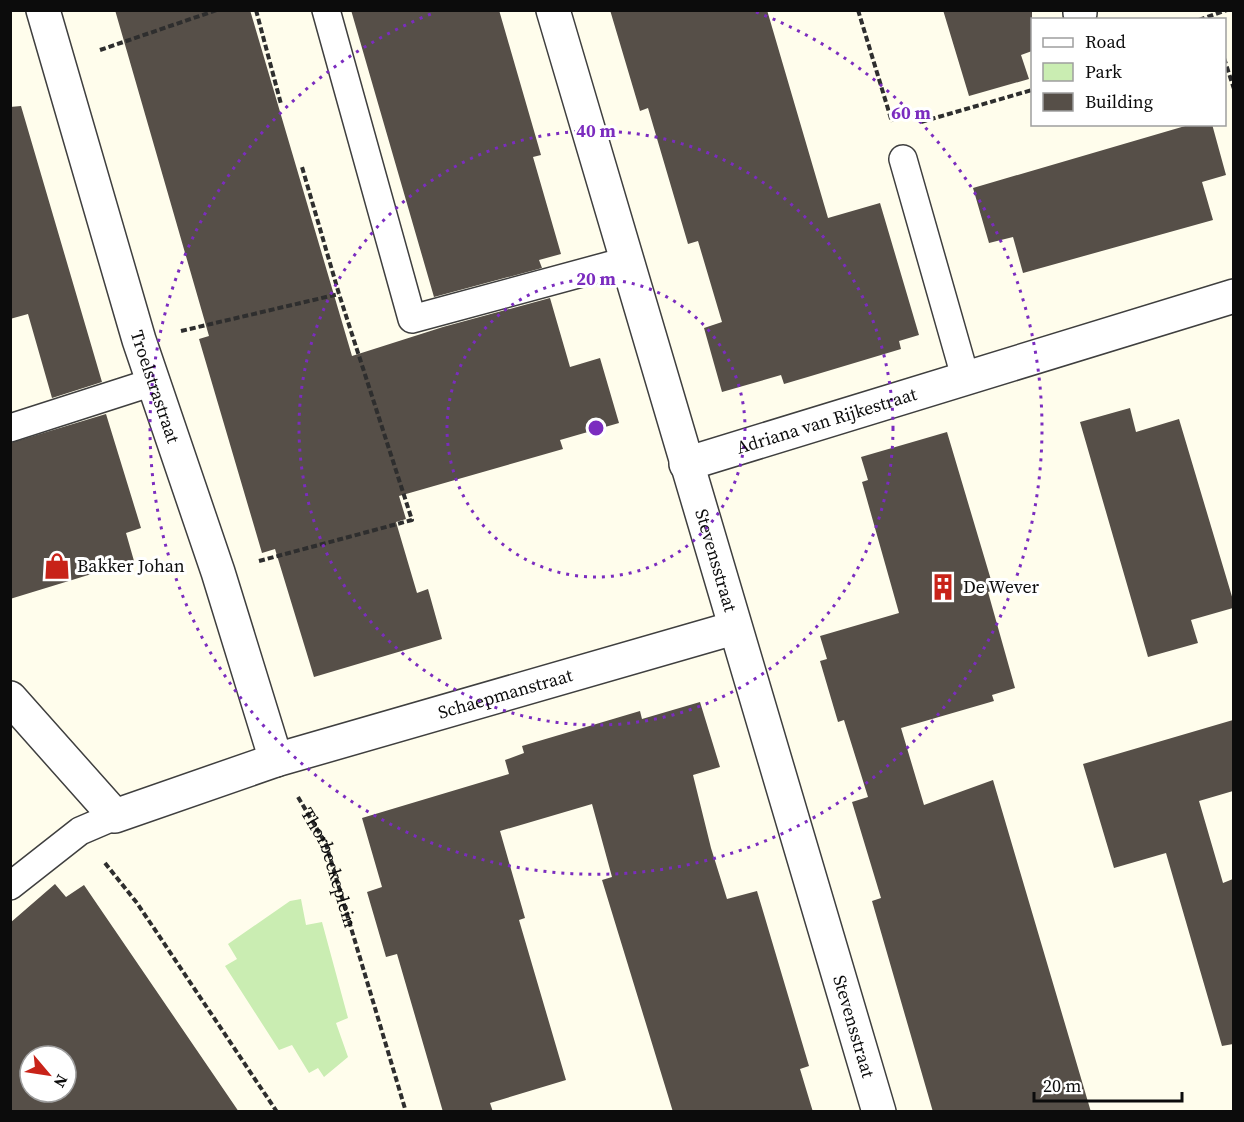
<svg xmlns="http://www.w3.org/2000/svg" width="1244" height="1122" viewBox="0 0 1244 1122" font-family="'Source Serif 4',serif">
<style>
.green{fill:#caedb2}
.building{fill:#564f48;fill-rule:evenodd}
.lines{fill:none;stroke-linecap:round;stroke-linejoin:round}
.service-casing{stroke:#3f3f3f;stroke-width:30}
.minor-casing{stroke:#3f3f3f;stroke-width:36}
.path{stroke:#2e2e2e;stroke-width:4;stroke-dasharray:6 3;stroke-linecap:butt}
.service{stroke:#fff;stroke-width:27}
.minor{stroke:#fff;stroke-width:33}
.ring{fill:none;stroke:#7b2cbf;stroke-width:3;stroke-dasharray:3 6}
.labels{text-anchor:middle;stroke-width:6;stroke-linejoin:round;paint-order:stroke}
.street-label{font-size:18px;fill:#0c0c0c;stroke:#fff}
.poi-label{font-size:18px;fill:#0c0c0c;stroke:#fff;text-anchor:start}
.centre{fill:#7b2cbf;stroke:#fff;stroke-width:3}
.ring-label{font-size:18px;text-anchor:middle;font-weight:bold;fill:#7b2cbf;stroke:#fff;stroke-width:6;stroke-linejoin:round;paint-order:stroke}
</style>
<rect width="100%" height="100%" fill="#fffdec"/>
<polygon class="green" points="301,899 306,925 322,922 348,1018 336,1023 348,1057 324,1077 318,1068 309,1073 292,1045 279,1050 225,966 237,959 228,944 290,901"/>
<g class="building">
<polygon points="115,10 250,10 352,356 443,327 550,298 570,367 600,358 619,423 560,440 563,449 399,496 406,519 396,522 417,593 428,589 442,639 314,677 275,549 262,553 199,339 209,336"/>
<polygon points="351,10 499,10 541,155 533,157 561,254 539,260 542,268 434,297"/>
<polygon points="610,10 767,10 828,218 880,203 919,335 899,341 901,349 811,376 784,384 781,375 722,392 704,328 722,322 698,241 688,244 648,108 640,111"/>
<polygon points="943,10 1032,10 1032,51 1021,55 1029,79 969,96"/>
<polygon points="21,106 102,382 52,398 28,314 10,319 10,107"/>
<polygon points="1192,124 1212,124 1226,175 1202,182 1213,220 1023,273 1013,237 989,243 973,188"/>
<polygon points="1130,408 1136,432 1179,419 1233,600 1233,608 1191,620 1198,643 1148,657 1080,422"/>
<polygon points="106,414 141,528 126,533 134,561 10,599 10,443"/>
<polygon points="947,432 994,590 988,592 1015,688 992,695 994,701 901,728 924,805 993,780 1091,1112 933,1112 872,901 881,898 852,802 868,797 844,720 838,722 820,661 827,659 820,636 899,613 862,482 868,480 861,457"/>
<polygon points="700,702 720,767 693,775 711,848 727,899 757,891 809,1066 800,1069 813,1112 673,1112 602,880 612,877 592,804 500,831 525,918 519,920 566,1080 490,1103 493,1112 443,1112 397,954 386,957 367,892 382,887 362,818 509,774 505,760 524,753 522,746 640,711 642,719"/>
<polygon points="1233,720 1233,791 1199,801 1223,883 1233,879 1233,1044 1222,1046 1166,853 1114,868 1083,764"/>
<path d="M55,884L66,897L84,885L239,1112H10V923ZM30,1056H66V1092H30Z"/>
</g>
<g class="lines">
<defs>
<g id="service">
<polyline points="326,10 412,319 626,261"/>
<polyline points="903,159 966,380"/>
<polyline points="10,428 153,382"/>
<polyline points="10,886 80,831 115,816"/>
</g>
<g id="minor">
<path id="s2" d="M43,10L139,340L218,572L276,760"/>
<path id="s3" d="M553,10L879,1112"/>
<polyline points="1080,10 1080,13"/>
<path id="s4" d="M686,464L1234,296"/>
<path id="s5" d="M10,698L115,816L276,760L734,628"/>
</g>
</defs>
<use href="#service" class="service-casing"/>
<use href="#minor" class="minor-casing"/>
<g class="path">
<polyline points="256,10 281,104"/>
<polyline points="858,10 892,122"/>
<polyline points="1199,20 1227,10"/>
<polyline points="100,50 217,10"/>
<polyline points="1224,58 1234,89"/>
<polyline points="921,122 1032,90"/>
<polyline points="181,331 339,294"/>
<polyline points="259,561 412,520 339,294 302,167"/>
<path id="s1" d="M298,797L326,844L406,1112"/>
<polyline points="105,863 137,903 277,1112"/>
</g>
<use href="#service" class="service"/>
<use href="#minor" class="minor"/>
</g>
<g class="ring">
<circle cx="596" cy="428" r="149"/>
<circle cx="596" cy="428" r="297"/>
<path d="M756 12A446 446 0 1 1 436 12"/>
</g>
<defs>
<symbol id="shop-bare" viewBox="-9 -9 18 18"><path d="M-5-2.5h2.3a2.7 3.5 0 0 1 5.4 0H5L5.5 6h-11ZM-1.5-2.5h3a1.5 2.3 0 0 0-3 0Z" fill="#c82319" stroke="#fff" stroke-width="2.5" paint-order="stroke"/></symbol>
<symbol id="building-bare" viewBox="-9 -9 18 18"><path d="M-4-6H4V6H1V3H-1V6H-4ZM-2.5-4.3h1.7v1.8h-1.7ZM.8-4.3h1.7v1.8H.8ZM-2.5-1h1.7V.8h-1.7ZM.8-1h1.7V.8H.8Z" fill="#c82319" stroke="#fff" stroke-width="2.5" paint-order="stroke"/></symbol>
</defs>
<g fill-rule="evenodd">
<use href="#shop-bare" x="38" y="547" width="38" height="38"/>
<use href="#building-bare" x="924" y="568" width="38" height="38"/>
</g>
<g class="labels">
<g class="street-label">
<text dy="6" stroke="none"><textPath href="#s2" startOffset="393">Troelstrastraat</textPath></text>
<text dy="6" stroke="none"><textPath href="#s4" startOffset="147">Adriana van Rijkestraat</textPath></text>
<text dy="6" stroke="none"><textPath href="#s3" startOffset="574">Stevensstraat</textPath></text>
<text dy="6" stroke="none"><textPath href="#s5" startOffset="567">Schaepmanstraat</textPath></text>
<text dy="6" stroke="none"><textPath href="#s1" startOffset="78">Thorbeckeplein</textPath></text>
<text dy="6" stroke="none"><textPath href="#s3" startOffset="1060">Stevensstraat</textPath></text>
</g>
<g class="poi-label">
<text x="77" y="572">Bakker Johan</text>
<text x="963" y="593">De Wever</text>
</g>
</g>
<circle cx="596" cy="428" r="9" class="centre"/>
<g class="ring-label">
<text x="911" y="119">60 m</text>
<text x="596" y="137">40 m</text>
<text x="596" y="285">20 m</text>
</g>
<rect width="1244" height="1122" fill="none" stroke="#0c0c0c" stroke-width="24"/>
<rect x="1031" y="18" width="195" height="108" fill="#ffffff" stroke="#9e9e9e" stroke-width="1.5"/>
<rect x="1043" y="38" width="30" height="9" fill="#ffffff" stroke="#9e9e9e" stroke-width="1.5"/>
<text x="1085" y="48" font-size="18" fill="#0c0c0c">Road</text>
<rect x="1043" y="63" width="30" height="18" fill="#caedb2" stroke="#9e9e9e" stroke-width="1.5"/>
<text x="1085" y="78" font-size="18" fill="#0c0c0c">Park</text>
<rect x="1043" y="93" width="30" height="18" fill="#564f48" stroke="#9e9e9e" stroke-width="1.5"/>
<text x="1085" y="108" font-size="18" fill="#0c0c0c">Building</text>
<g transform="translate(48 1074) rotate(119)"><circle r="28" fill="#ffffff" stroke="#9e9e9e" stroke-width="1.5"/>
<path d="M0-4.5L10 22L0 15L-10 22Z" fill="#c82319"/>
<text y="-9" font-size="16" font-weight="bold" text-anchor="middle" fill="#0c0c0c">N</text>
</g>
<path d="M1034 1092v9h148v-9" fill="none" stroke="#0c0c0c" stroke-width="3"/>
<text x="1043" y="1092" font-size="18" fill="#0c0c0c" stroke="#ffffff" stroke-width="4.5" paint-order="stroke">20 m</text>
</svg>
